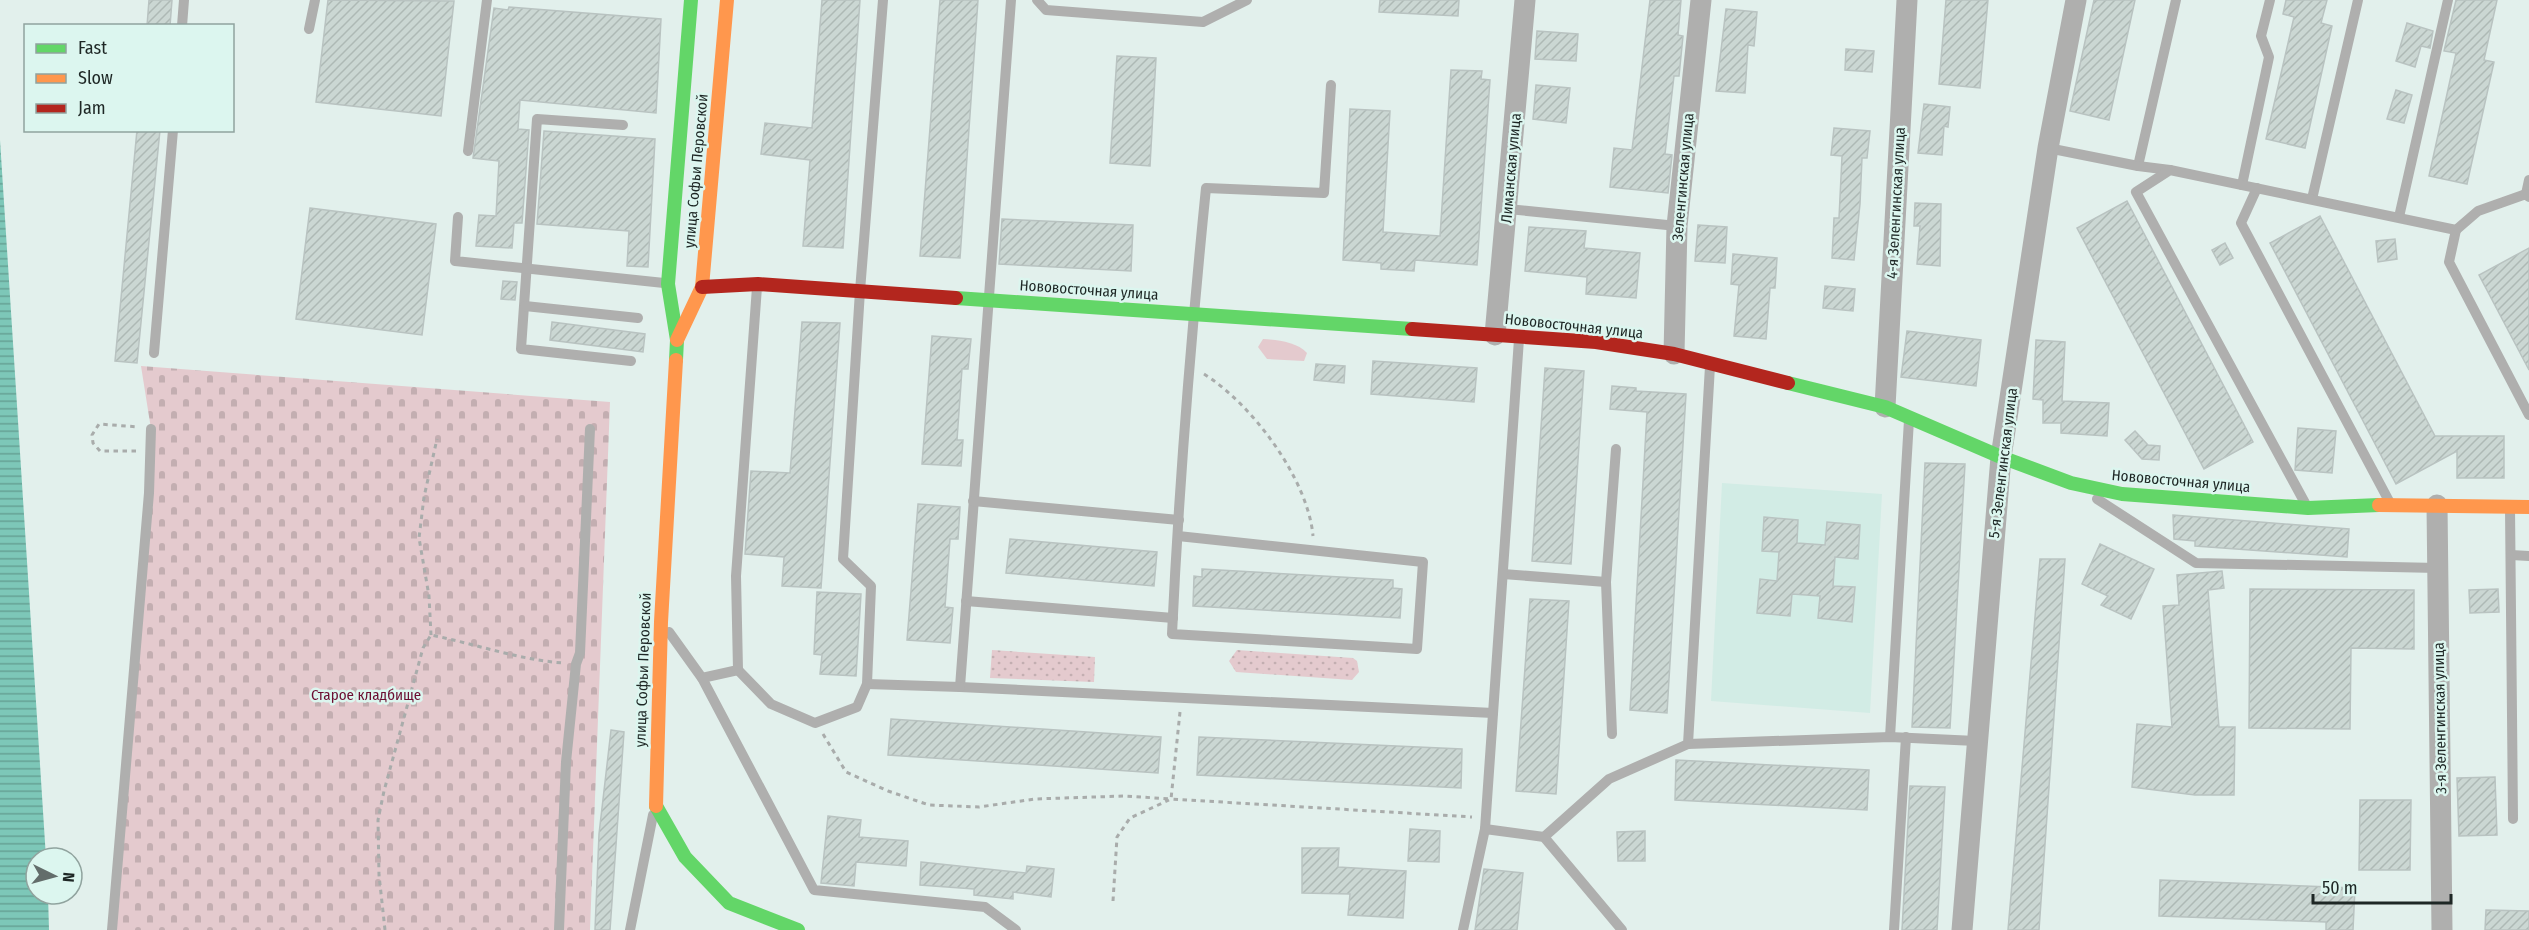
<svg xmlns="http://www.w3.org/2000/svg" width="2529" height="930" viewBox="0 0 2529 930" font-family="'Fira Sans Condensed',sans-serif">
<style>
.built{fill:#d2ece5}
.green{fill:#e4cace}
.cemetery{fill:url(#cemetery-stones)}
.park{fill:url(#park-dots)}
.water{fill:url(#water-rules)}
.building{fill:url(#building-hatch);stroke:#b9c3c1;stroke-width:1.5}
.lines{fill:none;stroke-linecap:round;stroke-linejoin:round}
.path{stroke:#a9acab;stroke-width:3;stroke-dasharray:4.5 4.5;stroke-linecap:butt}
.lane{stroke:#afafae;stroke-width:10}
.street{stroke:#afafae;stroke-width:21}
.fast{stroke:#63d668;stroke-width:14}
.slow{stroke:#ff974d;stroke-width:14}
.jam{stroke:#b3261e;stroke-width:14}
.labels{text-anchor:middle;stroke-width:5;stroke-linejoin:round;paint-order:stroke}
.street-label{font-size:15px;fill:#1e2725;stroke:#dcf6ef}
.park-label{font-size:15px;fill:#6c0d31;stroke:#dcf6ef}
</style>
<defs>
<pattern id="cemetery-stones" width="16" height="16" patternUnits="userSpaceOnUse" patternTransform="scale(1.5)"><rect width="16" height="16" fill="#e4cace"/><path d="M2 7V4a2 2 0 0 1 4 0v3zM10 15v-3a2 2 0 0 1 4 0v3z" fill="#c3aeb1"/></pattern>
<pattern id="park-dots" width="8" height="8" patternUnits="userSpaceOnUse" patternTransform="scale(1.5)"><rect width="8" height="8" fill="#e4cace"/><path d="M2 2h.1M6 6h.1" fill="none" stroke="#c3aeb1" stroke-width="1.8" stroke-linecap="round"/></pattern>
<pattern id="water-rules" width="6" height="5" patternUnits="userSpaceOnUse" patternTransform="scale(1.5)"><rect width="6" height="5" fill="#7dc7b8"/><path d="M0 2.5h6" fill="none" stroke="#66a295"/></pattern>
<pattern id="building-hatch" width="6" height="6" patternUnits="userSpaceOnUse" patternTransform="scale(1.5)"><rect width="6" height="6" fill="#cbd7d3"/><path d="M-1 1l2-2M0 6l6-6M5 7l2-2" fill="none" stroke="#aeb9b5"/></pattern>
</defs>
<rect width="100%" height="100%" fill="#e2f0ec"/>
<polygon class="built" points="1722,483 1882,494 1870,713 1711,701"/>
<path class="green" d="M1263,339C1277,340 1297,342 1307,353L1304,361L1267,359L1258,347Z"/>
<polygon class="cemetery" points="141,366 610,402 590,930 114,930 151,429"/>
<g class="park">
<polygon points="992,650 1095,657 1094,682 990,678"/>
<polygon points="1237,650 1353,658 1357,661 1359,672 1352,680 1236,672 1229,661"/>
</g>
<polygon class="water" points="0,140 46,858 36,858 36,894 48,894 49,930 0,930"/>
<g class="building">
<polygon points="149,0 172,0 170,26 147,26"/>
<polygon points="328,0 454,1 441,116 316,102"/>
<polygon points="822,0 860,0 843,248 803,246 810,160 761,154 765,123 812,128"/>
<polygon points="940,0 978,0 960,258 920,256"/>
<polygon points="1380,0 1459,0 1458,16 1379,12"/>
<polygon points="1650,0 1681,0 1678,35 1683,36 1679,76 1674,76 1665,154 1672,155 1668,193 1610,187 1614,148 1632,150"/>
<polygon points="1946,0 1988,0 1980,88 1939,84"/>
<polygon points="2094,0 2135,0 2109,120 2070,111"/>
<polygon points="2286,0 2327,0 2321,23 2332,26 2305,148 2266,139 2294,17 2283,14"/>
<polygon points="2456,0 2497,0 2484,60 2494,62 2467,184 2429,176 2456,53 2444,51"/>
<polygon points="509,7 661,19 656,113 520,100 518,129 529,130 522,223 514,223 512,248 476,246 479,215 496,216 499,161 473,158 494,8 508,10"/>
<polygon points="1726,9 1757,12 1754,46 1748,45 1745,93 1716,91"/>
<polygon points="2407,23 2433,31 2430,48 2421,46 2415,67 2396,61"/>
<polygon points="1537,31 1578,34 1576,61 1535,59"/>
<polygon points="1846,49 1874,51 1872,72 1845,70"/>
<polygon points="1117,56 1156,58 1150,166 1110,163"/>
<polygon points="1451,70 1482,71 1481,79 1490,80 1477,265 1415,260 1414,271 1381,269 1381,263 1343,260 1350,109 1390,111 1383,232 1440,236"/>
<polygon points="1536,85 1570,88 1566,123 1533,119"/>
<polygon points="2396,90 2412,95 2404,123 2387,119"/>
<polygon points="1924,104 1950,107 1948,127 1944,126 1942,155 1918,153"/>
<polygon points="1834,128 1870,131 1867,158 1862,158 1860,204 1854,260 1832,258 1834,218 1839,218 1842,156 1831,155"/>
<polygon points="137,130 160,130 137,363 115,361"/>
<polygon points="544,131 655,139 648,267 627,266 629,231 537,224"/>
<polygon points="2127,201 2253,442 2204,469 2077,228"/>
<polygon points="1915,203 1941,204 1940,266 1917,264 1920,226 1914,226"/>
<polygon points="310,208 436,224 422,335 296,319"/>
<polygon points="2320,216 2435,436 2504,436 2504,478 2457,478 2457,451 2396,484 2270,243"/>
<polygon points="1002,219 1133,225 1131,271 999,264"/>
<polygon points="1698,225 1727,227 1725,263 1695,261"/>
<polygon points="1529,227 1586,231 1584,248 1640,253 1636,298 1586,294 1587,277 1525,271"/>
<polygon points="2395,239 2397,259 2378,262 2376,241"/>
<polygon points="2225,243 2233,258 2220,265 2212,250"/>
<polygon points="2529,248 2529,370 2479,275"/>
<polygon points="1733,254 1777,258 1775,288 1770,288 1766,339 1734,336 1739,285 1731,284"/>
<polygon points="503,281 517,282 515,300 501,299"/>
<polygon points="1825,286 1855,289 1853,311 1823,308"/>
<polygon points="552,322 645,334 643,352 550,340"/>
<polygon points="802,322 840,323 821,588 782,586 784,557 745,554 751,471 790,473"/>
<polygon points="1907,331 1981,340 1976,386 1901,377"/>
<polygon points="932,336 971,339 968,369 962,369 957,440 963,440 961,466 922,464"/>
<polygon points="2036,340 2065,342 2062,401 2109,403 2107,436 2061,433 2061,423 2043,423 2043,400 2033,399"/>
<polygon points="1373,361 1477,368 1474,402 1371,394"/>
<polygon points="1316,364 1345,366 1344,383 1314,380"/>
<polygon points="1545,368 1584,371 1571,564 1532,561"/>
<polygon points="1612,386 1636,388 1636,391 1686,394 1667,713 1630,710 1647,412 1610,409"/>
<polygon points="2298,428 2336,431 2332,473 2295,470"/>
<polygon points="2135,431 2148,445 2160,446 2159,460 2142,459 2125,440"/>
<polygon points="1925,463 1965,464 1950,728 1912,727"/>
<polygon points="918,504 960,507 958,539 950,539 945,607 953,608 950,643 907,640"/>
<polygon points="2173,515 2349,529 2347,557 2195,546 2195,541 2174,539"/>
<polygon points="1764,517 1798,520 1797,543 1825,545 1827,522 1860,525 1858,559 1835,557 1833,586 1855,587 1852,622 1818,618 1820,596 1792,594 1790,616 1757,613 1760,579 1777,581 1779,552 1762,551"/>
<polygon points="1010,539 1157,552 1154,586 1006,573"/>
<polygon points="2100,544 2154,569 2131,619 2101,605 2108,596 2082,584"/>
<polygon points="2040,559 2065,559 2039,930 2008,930"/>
<polygon points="1202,569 1393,580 1393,588 1402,589 1400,618 1193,606 1194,576 1202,577"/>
<polygon points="2222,571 2224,588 2208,590 2219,727 2235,727 2234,795 2195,795 2132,787 2137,724 2172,727 2163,606 2179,605 2177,575"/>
<polygon points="2250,589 2414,590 2414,649 2351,648 2350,729 2249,728"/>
<polygon points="2498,589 2499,612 2470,613 2469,590"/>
<polygon points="817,592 861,594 856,676 820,674 822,655 814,654"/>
<polygon points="1530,599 1569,601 1556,794 1516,791"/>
<polygon points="891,719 1161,737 1158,773 888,755"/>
<polygon points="611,730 624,732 610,930 595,930 599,834"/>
<polygon points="1199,737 1462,749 1461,788 1197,775"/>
<polygon points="1676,760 1869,770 1867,810 1675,800"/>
<polygon points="2495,777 2497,835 2459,836 2457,778"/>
<polygon points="1910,786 1945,787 1937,930 1902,930"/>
<polygon points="2360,800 2411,800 2410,870 2359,870"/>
<polygon points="828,816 861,820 859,837 908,841 906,866 856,862 854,886 821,883"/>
<polygon points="1410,829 1440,831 1439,862 1408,861"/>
<polygon points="1645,831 1645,861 1618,861 1617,832"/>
<polygon points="1302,848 1339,848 1338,867 1406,871 1403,918 1348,915 1350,894 1302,893"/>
<polygon points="921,862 1026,873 1027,866 1054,869 1051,897 1013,892 1013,899 974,895 974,889 920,885"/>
<polygon points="1484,869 1523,873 1517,930 1475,930"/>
<polygon points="2160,880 2355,888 2353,930 2326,930 2326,922 2159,916"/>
<polygon points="2486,910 2529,911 2529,930 2485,930"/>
</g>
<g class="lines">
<g class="path">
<path d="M1204,374C1252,404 1308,479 1313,536"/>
<polyline points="136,451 100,451 93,443 92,435 99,424 139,427"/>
<polyline points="431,635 429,596 419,538 424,497 437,439"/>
<polyline points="1180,712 1171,799 1472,817"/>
<polyline points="823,734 846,772 888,791 929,805 979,807 1035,799 1125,796 1171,799"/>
<polyline points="1113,901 1117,837 1130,818 1169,800"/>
<path d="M385,930L379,875L378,820L384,791L423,648L431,635C476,644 519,660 564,663"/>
</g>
<g class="lane">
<polyline points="1011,0 960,687 1493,713"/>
<polyline points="1037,0 1046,10 1203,22 1247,0"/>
<polyline points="182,26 184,0"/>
<polyline points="309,29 315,0"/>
<polyline points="623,125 537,119 521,349 631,361"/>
<polyline points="2048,148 2138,166 2176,0"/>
<polyline points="468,151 487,0"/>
<polyline points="2138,166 2170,170"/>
<polyline points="2242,185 2269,57 2261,36 2270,0"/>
<polyline points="2257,188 2241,223 2389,501"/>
<polyline points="2526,194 2529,180"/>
<polyline points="2312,199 2358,0"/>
<polyline points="1508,209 1677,226"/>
<polyline points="458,217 455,261 664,283"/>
<polyline points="2399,217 2448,0"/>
<polyline points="2456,230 2449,262 2529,415"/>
<polyline points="525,306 638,318"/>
<polyline points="154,353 173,130"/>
<polyline points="2097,499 2196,563 2438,568"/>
<polyline points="973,501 1179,520"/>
<polyline points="2305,503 2136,192 2170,170 2456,230 2478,211 2526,194 2529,197"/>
<polyline points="2510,508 2513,819"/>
<path d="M1178,536L1423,562L1417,649L1172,634C1179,485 1191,336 1206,188L1324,193L1331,85"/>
<polyline points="2511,555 2529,556"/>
<polyline points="1503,574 1606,582"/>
<polyline points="966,601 1173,618"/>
<polyline points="669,632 702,678 814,890 985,907 1016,930"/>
<polyline points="738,670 771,704 815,723 857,707 867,684 871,586 843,559 860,291 883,0"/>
<polyline points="702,678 738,670 736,576 757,287"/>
<polyline points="867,684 960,687"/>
<polyline points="1612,734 1606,582 1616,449"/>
<polyline points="1890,737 1909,420"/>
<polyline points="1688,744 1890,737 1976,741"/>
<polyline points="1485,829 1519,339"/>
<polyline points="1544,837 1609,779 1688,744 1710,366"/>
<polyline points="112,930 149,493 151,429"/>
<polyline points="559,930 566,762 576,664 580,653 590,429"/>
<polyline points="630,930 653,815"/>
<polyline points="1463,930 1485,829 1544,837 1622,930"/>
<polyline points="1894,930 1906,737"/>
</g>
<g class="street">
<polyline points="1495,335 1525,0"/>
<polyline points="1674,354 1677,226 1701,0"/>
<polyline points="1885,407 1907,0"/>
<polyline points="2437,505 2442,930"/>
<polyline points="1962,930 2001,457 2048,148 2076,0"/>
</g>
<g class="fast">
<polyline points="956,298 1412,329"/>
<polyline points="676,360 677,340 668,284 691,0"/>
<polyline points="1788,383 1885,407 2001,457 2071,483 2122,494 2308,508 2379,505"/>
<polyline points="656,806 685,857 729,903 798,930"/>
</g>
<g class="slow">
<polyline points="677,340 702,287 727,0"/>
<polyline points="2379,505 2529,507"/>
<polyline points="656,806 661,622 676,360"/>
</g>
<g class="jam">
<polyline points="702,287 758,284 956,298"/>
<polyline points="1412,329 1596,342 1674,354 1788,383"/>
</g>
</g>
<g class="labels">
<g class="street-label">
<text transform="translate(1511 168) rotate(-85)" y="5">Лиманская улица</text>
<text transform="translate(696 171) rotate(-85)" y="5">улица Софьи Перовской</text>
<text transform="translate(1683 177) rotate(-85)" y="5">Зеленгинская улица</text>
<text transform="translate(1896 203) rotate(-87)" y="5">4-я Зеленгинская улица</text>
<text transform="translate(1089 290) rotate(4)" y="5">Нововосточная улица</text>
<text transform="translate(1574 326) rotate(6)" y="5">Нововосточная улица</text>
<text transform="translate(2003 463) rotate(-83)" y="5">5-я Зеленгинская улица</text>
<text transform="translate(2181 481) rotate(5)" y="5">Нововосточная улица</text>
<text transform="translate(643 670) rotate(-88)" y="5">улица Софьи Перовской</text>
<text transform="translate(2440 718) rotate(-91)" y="5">3-я Зеленгинская улица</text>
</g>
<g class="park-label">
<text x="366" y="700">Старое кладбище</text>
</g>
</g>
<rect x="24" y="24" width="210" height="108" fill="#dcf6ef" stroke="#90a39e" stroke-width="1.5"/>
<rect x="36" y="44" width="30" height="9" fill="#63d668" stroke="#90a39e" stroke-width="1.5"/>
<text x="78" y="54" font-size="18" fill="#1e2725">Fast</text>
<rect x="36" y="74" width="30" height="9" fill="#ff974d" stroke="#90a39e" stroke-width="1.5"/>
<text x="78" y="84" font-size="18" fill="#1e2725">Slow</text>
<rect x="36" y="104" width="30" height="9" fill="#b3261e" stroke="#90a39e" stroke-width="1.5"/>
<text x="78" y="114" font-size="18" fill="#1e2725">Jam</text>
<g transform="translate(54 876) rotate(95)"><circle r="28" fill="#dcf6ef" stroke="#90a39e" stroke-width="1.5"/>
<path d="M0-4.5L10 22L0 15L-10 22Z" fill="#636d6b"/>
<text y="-9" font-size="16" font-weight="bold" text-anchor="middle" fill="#1e2725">N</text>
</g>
<path d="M2313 894v9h138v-9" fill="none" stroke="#1e2725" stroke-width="3"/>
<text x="2322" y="894" font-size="18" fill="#1e2725" stroke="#dcf6ef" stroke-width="4.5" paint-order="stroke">50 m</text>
</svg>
